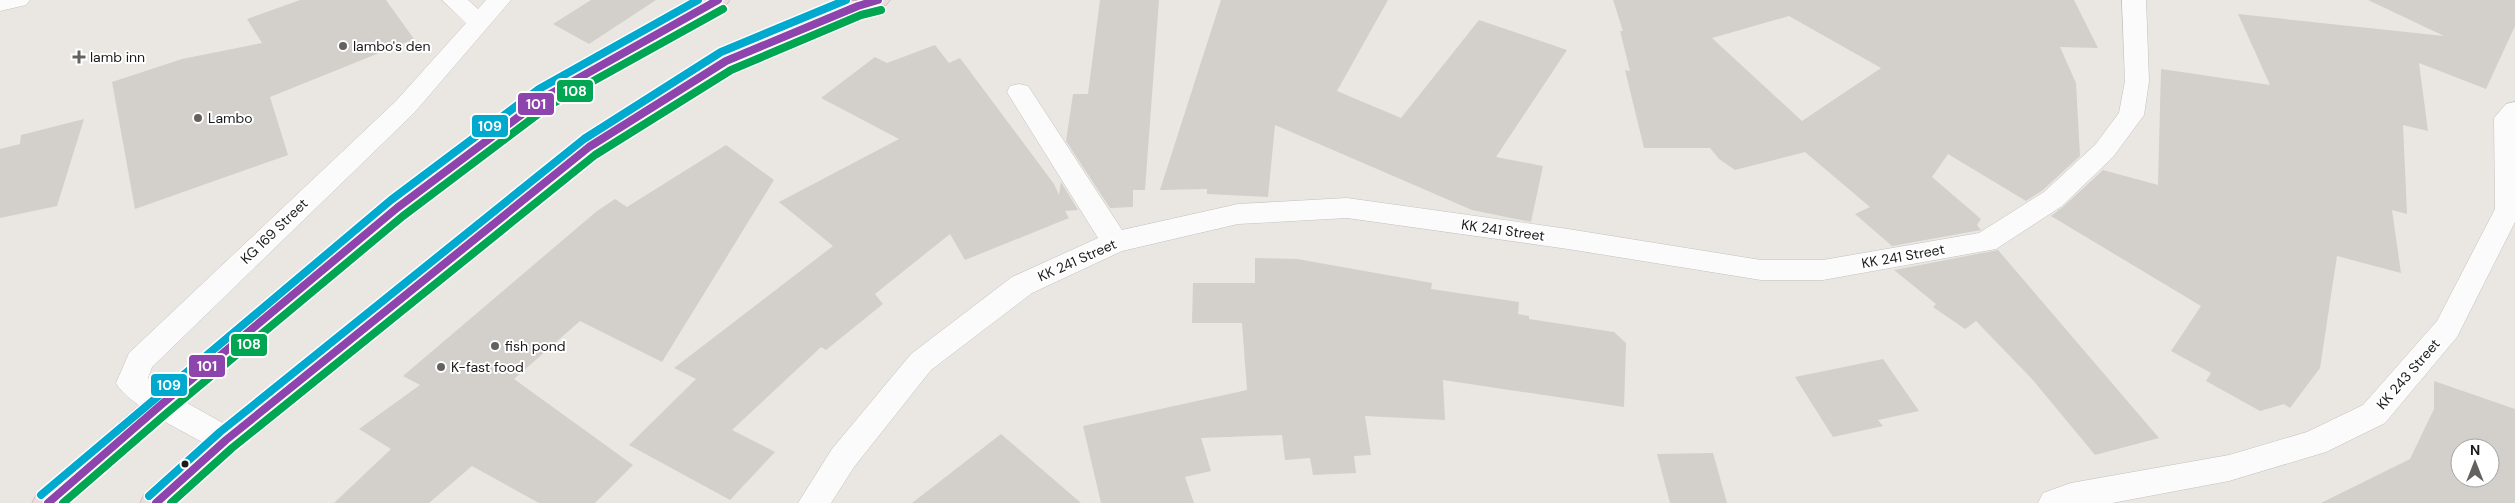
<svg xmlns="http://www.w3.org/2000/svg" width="2515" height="503" viewBox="0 0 2515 503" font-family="'DM Sans',sans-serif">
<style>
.building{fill:#d3cfca;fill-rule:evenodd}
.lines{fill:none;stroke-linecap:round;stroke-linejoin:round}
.minor-casing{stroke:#c2c1bf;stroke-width:1}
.highway-casing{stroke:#c297a6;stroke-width:1}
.minor{fill:#fcfbfb;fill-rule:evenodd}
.highway{fill:#eadcde;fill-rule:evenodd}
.bus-1-casing{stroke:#fff;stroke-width:11}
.bus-2-casing{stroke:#fff;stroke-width:11}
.bus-3-casing{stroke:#fff;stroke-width:11}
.bus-1{stroke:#8e44ad;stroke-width:8}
.bus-2{stroke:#00a651;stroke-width:8}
.bus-3{stroke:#00a9ce;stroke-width:8}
.poi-dot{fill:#636261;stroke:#fff;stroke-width:2}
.bus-dot{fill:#1b1b1b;stroke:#fff;stroke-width:2}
.labels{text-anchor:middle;stroke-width:4;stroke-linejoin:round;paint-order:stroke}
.poi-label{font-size:14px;fill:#1b1b1b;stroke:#fff;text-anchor:start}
.street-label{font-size:14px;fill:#1b1b1b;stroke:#fff}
.line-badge{stroke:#fff;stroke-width:2}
.badge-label{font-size:14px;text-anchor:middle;font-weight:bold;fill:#fff}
</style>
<rect width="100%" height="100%" fill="#eae7e2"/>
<g class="building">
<polygon points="300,0 386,0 414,39 270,97 288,155 135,209 112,82 182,59 262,43 247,19"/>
<polygon points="591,0 656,0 589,44 553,24"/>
<polygon points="1100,0 1159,0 1145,190 1133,190 1133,207 1110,208 1066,141 1073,94 1088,94"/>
<polygon points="1221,0 1388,0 1337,91 1401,118 1479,20 1567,50 1496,157 1543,166 1531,222 1472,210 1275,125 1268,197 1207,194 1207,189 1160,190"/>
<path d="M1613,0H2074L2098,48L2060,47L2076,83L2080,156L2043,190L2026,201L1948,154L1932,177L1981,219L1977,225L1981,230L1892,246L1855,214L1870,207L1805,152L1735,170L1719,159L1710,148H1644L1625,70L1630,71L1620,31H1623ZM1789,16L1881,68L1802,121L1712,38Z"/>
<polygon points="2368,0 2515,0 2515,26 2486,89 2419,63 2428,131 2403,125 2407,214 2392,210 2401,273 2337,256 2320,368 2290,408 2284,404 2260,411 2206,381 2211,373 2171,351 2201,306 2051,216 2063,207 2103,170 2158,185 2161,69 2270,85 2238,14 2444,36"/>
<polygon points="935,45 949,63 960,58 1054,184 1059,195 1061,182 1078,210 1065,211 1069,218 965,260 950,234 875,294 883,304 826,350 821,347 732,430 775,452 730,500 629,445 696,379 674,368 833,246 779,202 899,139 821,98 875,57 887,63"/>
<polygon points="84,119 57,206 0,218 0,149 20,144 21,135"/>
<polygon points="726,145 774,180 662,362 580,321 514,379 633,465 595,503 539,503 472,466 429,503 334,503 391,449 359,429 420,385 403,376 597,211 615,199 627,207"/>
<polygon points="1998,250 2010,264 2159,438 2095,455 2032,379 1976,321 1965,329 1933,307 1936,304 1894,270"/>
<polygon points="1255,258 1297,259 1432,283 1431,289 1519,302 1518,314 1529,316 1529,319 1614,332 1626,343 1624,407 1443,380 1445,420 1365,416 1371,455 1354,456 1356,473 1313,475 1310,458 1285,460 1282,435 1201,438 1211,471 1185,477 1194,503 1101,503 1083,426 1247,390 1242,323 1192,323 1193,283 1255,283"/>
<polygon points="1883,359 1919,411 1878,420 1883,426 1833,437 1795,377"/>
<path d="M2434,381L2515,409V503H2321L2410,459L2434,409ZM2460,448H2490V478H2460Z"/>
<polygon points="1001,434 1081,503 912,503"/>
<polygon points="1713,453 1727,503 1670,503 1657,454"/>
</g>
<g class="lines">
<defs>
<g id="minor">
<polygon points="0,0 30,0 26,5 0,11"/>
<path d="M442,0H468L478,9L486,0H511L414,113L152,367L148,378L173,395L237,431L241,440L237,449L226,453L215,449C191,435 128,406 116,383L129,353L396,101L466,23Z"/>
<polygon points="2122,0 2146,0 2149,81 2144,115 2113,157 2062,206 1996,249 1823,280 1761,280 1568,249 1347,218 1238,224 1122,251 1032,293 931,370 854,467 831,503 798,503 832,449 911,354 1012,277 1098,238 1007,92 1010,86 1019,84 1028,86 1122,230 1238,204 1347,198 1568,229 1761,260 1823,260 1979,233 2044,192 2095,145 2119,113 2125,81"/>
<polygon points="2515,102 2515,222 2457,337 2385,423 2326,452 2229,481 2112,503 2038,503 2043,493 2071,483 2229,455 2307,432 2363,405 2437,321 2495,209 2494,118 2506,104"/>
</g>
<g id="highway">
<polygon points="701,0 730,0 726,5 554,103 406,215 173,413 70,503 32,503 37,493 151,395 388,201 536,91"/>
<polygon points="890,0 886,5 866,11 735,67 598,153 237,449 178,503 140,503 145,493 215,431 580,141 717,55 850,1"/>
</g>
</defs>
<use href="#minor" class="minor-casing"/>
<use href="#highway" class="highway-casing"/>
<use href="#minor" class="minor"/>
<use href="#highway" class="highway"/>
<defs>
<g id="bus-1">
<polyline points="48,503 162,404 397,208 545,97 718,0"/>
<polyline points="156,503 226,440 589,147 726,61 858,6 878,0"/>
</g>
<g id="bus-2">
<polyline points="63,503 168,412 403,216 550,105 723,9"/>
<polyline points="171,503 232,448 595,155 731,70 861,15 881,10"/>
</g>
<g id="bus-3">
<polyline points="41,495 391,200 539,89 698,0"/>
<polyline points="149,496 220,432 584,139 721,52 846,0"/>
</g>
</defs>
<use href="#bus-1" class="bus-1-casing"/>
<use href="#bus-2" class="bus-2-casing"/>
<use href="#bus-3" class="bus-3-casing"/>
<use href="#bus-1" class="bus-1"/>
<use href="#bus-2" class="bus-2"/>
<use href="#bus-3" class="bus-3"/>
</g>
<g class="poi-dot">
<circle cx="343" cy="46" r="5"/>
<path d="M76.5 49.5h5v5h5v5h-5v5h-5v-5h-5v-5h5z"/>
<circle cx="198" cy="118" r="5"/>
<circle cx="495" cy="346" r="5"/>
<circle cx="441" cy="367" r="5"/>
</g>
<circle class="bus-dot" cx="185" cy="464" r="4.5"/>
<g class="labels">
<g class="poi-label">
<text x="353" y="51">lambo's den</text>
<text x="90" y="62">lamb inn</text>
<text x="208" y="123">Lambo</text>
<text x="505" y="351">fish pond</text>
<text x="451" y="372">K-fast food</text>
</g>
<g class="street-label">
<text transform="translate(1503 230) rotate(8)" y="5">KK 241 Street</text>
<text transform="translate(274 231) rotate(-44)" y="5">KG 169 Street</text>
<text transform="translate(1903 256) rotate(-10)" y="5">KK 241 Street</text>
<text transform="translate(1077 260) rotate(-24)" y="5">KK 241 Street</text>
<text transform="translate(2408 374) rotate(-49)" y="5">KK 243 Street</text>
</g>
</g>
<g class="line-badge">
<rect x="556" y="79" width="38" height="24" rx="5" fill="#00a651"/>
<rect x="517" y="92" width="38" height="24" rx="5" fill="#8e44ad"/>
<rect x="471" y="114" width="38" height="24" rx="5" fill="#00a9ce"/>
<rect x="230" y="333" width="38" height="24" rx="5" fill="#00a651"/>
<rect x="188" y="354" width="38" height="24" rx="5" fill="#8e44ad"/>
<rect x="150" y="373" width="38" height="24" rx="5" fill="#00a9ce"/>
</g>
<g class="badge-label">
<text x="575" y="96">108</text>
<text x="536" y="109">101</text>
<text x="490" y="131">109</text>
<text x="249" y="349">108</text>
<text x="207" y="371">101</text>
<text x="169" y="390">109</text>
</g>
<g transform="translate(2475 463)"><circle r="24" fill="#ffffff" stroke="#a4a4a4"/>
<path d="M0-4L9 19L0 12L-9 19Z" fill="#636261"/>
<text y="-8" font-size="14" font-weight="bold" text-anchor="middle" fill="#1b1b1b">N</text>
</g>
</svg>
